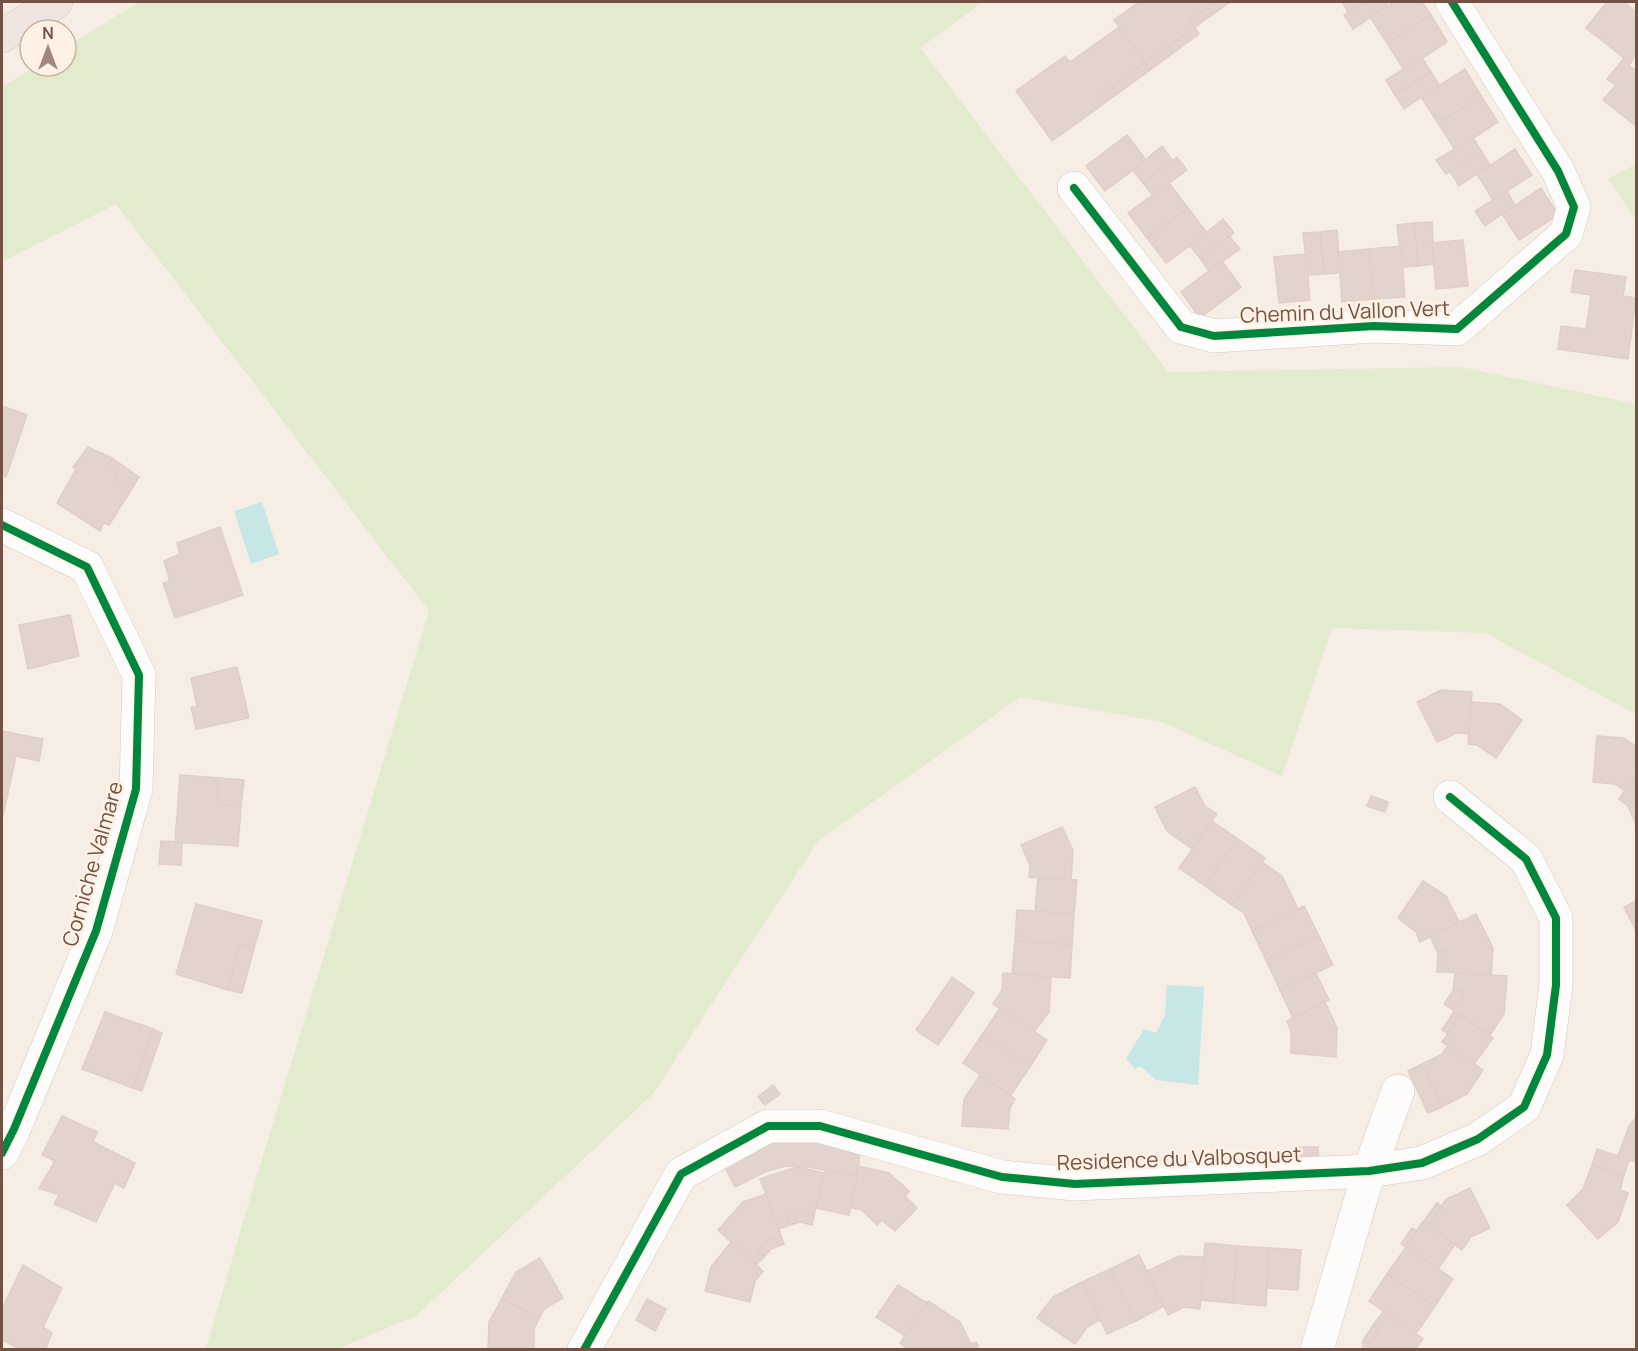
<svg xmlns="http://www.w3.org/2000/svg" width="1638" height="1351" viewBox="0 0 1638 1351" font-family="Manrope,sans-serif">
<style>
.green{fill:#e3ebce}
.water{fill:#c6e7e5}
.building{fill:#e2d4cc;stroke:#dfcfc7;stroke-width:1.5}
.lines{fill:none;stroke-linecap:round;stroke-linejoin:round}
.street-casing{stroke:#d7cac3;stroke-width:34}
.highway-casing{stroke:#d5c9c2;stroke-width:34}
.street{stroke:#fefcfb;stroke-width:33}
.highway{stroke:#f0e4e1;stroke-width:33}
.cycleway-casing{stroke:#fff2e4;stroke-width:11}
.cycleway{stroke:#00873e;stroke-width:8}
.labels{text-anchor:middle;stroke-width:5;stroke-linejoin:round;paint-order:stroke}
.street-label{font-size:21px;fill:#735145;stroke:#fff2e4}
</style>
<rect width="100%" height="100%" fill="#f6ede4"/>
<g class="green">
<polygon points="139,2 983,2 920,48 1168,372 1461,367 1636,404 1636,714 1485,633 1332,628 1282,776 1162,722 1020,697 818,841 653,1094 416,1316 337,1349 206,1349 245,1215 429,611 116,204 2,262 2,87 36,66 66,66 66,47"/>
<polygon points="1636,164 1636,220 1608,179"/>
</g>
<g class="water">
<polygon points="262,502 279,554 251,564 234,511"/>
<polygon points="1167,985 1204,987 1198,1085 1156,1080 1140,1066 1135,1069 1126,1059 1144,1029 1156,1033 1165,1015"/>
</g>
<g class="building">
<polygon points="1139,2 1216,2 1190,21 1195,27 1145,63 1114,20"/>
<polygon points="1216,2 1230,2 1195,27 1190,21"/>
<polygon points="1342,2 1365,2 1348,12"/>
<polygon points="1365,2 1386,2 1388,6 1353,29 1344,15"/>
<polygon points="1394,2 1422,2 1431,15 1387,43 1370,17"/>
<polygon points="1607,2 1624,2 1636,12 1636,43 1635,45 1636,47 1636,55 1629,65 1636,71 1636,126 1603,100 1616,85 1607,79 1624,58 1586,28"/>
<polygon points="1431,15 1447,42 1404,70 1387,43"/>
<polygon points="1119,27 1145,63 1097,98 1102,105 1052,141 1016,91 1065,56 1070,62"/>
<polygon points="1195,27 1199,34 1150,70 1145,63"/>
<polygon points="1422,58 1431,72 1395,95 1386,80"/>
<polygon points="1145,63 1150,70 1102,105 1097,98"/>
<polygon points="1465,69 1481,96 1438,123 1421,97"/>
<polygon points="1431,72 1439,85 1404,109 1395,95"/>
<polygon points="1481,96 1498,122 1455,150 1438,123"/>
<polygon points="1127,135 1146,160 1105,191 1086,166"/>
<polygon points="1473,138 1482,152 1446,174 1436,160"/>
<polygon points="1162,146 1172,160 1143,183 1133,170"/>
<polygon points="1515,149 1532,175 1493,200 1477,174"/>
<polygon points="1482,152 1490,165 1459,186 1450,171"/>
<polygon points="1177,157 1187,170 1153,195 1143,183"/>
<polygon points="1169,183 1188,208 1147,238 1128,213"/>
<polygon points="1541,188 1558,215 1519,240 1502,214"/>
<polygon points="1507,191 1515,205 1485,226 1475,211"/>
<polygon points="1188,208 1207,233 1166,263 1147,238"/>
<polygon points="1223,219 1234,233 1200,258 1190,246"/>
<polygon points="1432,222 1434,264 1418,266 1414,223"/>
<polygon points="1414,223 1418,266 1402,267 1397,225"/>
<polygon points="1337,230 1340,273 1324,274 1320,232"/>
<polygon points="1320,232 1324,274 1308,275 1303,233"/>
<polygon points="1229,236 1240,249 1209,271 1200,258"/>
<polygon points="1463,240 1468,286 1436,289 1432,243"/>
<polygon points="1401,246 1405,297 1374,299 1369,249"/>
<polygon points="1369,249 1374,299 1342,302 1338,252"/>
<polygon points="1306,254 1310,300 1279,303 1274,257"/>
<polygon points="1222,261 1241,287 1200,318 1181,292"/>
<polygon points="1575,270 1626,277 1623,296 1636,298 1628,359 1558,349 1561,326 1586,329 1591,295 1571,292"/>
<polygon points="2,406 27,415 6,477 2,476"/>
<polygon points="88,447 112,458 108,468 118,474 114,483 130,492 109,525 104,523 100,531 57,503 76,469 73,467"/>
<polygon points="112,458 139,477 130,492 114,483 118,474 108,468"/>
<polygon points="220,527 243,595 175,618 163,583 170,581 164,561 180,554 177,543"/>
<polygon points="70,615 79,656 28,669 19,625"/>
<polygon points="237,667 249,718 196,729 191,707 197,707 191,678"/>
<polygon points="1441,690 1472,692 1469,734 1457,733 1437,742 1417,702"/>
<polygon points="1471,702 1500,704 1522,720 1496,758 1477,745 1468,744"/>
<polygon points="2,731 43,739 39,761 16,756 2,820"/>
<polygon points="1597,736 1623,738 1636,746 1636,774 1625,791 1615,784 1593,782"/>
<polygon points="1636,774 1636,825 1628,806 1619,799"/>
<polygon points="180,775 219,778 217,804 241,806 238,846 175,842"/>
<polygon points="219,778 244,780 241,806 217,804"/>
<polygon points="1195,787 1205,806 1217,814 1192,849 1167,831 1155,807"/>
<polygon points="1371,796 1388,802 1385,812 1367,806"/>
<polygon points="1212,821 1238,839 1205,886 1179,868"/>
<polygon points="1062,827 1073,850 1071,880 1029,877 1030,865 1021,845"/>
<polygon points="1238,839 1265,858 1232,905 1205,886"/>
<polygon points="161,841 182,842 181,865 159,864"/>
<polygon points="1262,862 1282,876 1298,909 1252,931 1244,913 1232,905"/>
<polygon points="1038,878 1077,880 1074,914 1035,911"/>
<polygon points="1423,881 1446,896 1459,922 1420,942 1416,932 1398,918"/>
<polygon points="1636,901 1636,931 1624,907"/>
<polygon points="196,904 262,921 254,948 240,944 228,990 176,974"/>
<polygon points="1304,906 1319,936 1266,960 1252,931"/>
<polygon points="1017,910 1074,914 1072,945 1015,941"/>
<polygon points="1476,914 1493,948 1491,975 1448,972 1448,951 1447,949 1438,953 1430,936"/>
<polygon points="1319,936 1333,965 1280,990 1266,960"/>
<polygon points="1015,941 1072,945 1070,978 1012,974"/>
<polygon points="240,944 254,948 242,993 228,990"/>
<polygon points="1447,949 1448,951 1448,972 1437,972 1438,953"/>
<polygon points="1003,973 1051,977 1049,1012 1034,1032 993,1004 1002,990"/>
<polygon points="1316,973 1329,1000 1293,1018 1280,990"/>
<polygon points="1455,973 1507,976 1504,1014 1490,1035 1453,1010 1463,995 1463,991 1453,991"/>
<polygon points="952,977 974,993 938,1045 916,1030"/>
<polygon points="1453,991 1463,991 1463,995 1453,1010 1444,1004"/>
<polygon points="1325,1002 1337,1028 1336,1057 1291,1053 1291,1031 1287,1021"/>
<polygon points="1000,1008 1047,1040 1030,1067 982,1035"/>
<polygon points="1454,1011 1460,1015 1447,1033 1442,1030"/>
<polygon points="105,1012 153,1029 133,1088 82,1069"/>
<polygon points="1460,1015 1493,1038 1474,1064 1442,1042"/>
<polygon points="153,1029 162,1033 142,1091 133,1088"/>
<polygon points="982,1035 1030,1067 1011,1095 963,1063"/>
<polygon points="1448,1046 1483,1070 1467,1094 1442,1107 1422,1064 1441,1055"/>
<polygon points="1422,1064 1442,1107 1428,1113 1408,1071"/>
<polygon points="980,1075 1015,1099 1010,1108 1008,1129 962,1126 964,1099"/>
<polygon points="773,1085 780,1094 765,1105 758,1097"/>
<polygon points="62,1116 97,1132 93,1142 135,1163 124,1188 115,1183 96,1222 54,1204 59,1195 39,1188 55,1161 42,1155"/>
<polygon points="1636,1118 1636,1162 1629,1160 1624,1175 1592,1165 1597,1149 1618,1156 1629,1126"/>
<polygon points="783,1139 812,1141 860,1153 857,1176 808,1167 786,1166 767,1171 735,1187 723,1164 758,1146"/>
<polygon points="1300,1147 1318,1147 1319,1159 1300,1160"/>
<polygon points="1592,1165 1624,1175 1620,1190 1628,1193 1618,1222 1598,1239 1567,1205 1583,1189"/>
<polygon points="858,1166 889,1173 909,1191 905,1196 917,1208 895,1231 882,1220 877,1225 862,1210 851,1208"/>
<polygon points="797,1167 824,1173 814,1216 800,1212 787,1217 790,1225 779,1229 760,1179"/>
<polygon points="825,1170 857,1176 849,1215 816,1208"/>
<polygon points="1470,1188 1490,1228 1471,1237 1462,1250 1429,1226 1446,1199"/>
<polygon points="766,1194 781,1235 766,1241 758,1250 764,1257 756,1265 718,1230 743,1202"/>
<polygon points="1437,1203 1442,1206 1429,1226 1423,1222"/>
<polygon points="800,1212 814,1216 812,1225 800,1222 790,1225 787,1217"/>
<polygon points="1423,1221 1455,1245 1438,1269 1406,1247"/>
<polygon points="1412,1228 1417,1231 1406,1247 1401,1244"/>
<polygon points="781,1235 784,1244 771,1249 764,1257 758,1250 766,1241"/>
<polygon points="731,1242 763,1271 755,1281 750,1302 705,1291 711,1267"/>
<polygon points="1205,1243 1237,1246 1233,1303 1200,1300"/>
<polygon points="1237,1246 1269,1248 1266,1306 1233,1303"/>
<polygon points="1406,1247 1453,1279 1435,1306 1387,1274"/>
<polygon points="1269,1248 1301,1250 1298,1290 1267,1288"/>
<polygon points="1139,1255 1164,1306 1136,1321 1110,1269"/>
<polygon points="1179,1256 1204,1257 1200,1309 1184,1307 1168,1315 1147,1271"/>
<polygon points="540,1258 563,1298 544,1309 539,1319 502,1298 516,1272"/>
<polygon points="23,1265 62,1288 43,1327 52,1333 45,1350 22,1350 2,1340 2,1309"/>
<polygon points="1110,1269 1136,1321 1107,1334 1082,1282"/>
<polygon points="1387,1274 1435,1306 1416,1334 1369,1301"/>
<polygon points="1082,1282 1100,1320 1087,1327 1075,1344 1037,1318 1053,1297"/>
<polygon points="898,1285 927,1303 905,1336 876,1317"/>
<polygon points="502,1298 539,1319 534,1329 534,1350 488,1350 489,1322"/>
<polygon points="647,1299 666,1309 655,1331 636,1320"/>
<polygon points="928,1301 960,1322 971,1344 960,1350 925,1350 922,1347 920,1350 909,1350 900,1343"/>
<polygon points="1384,1311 1423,1339 1415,1350 1363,1350 1363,1343 1370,1344 1380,1330 1373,1325"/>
<polygon points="1373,1325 1380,1330 1370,1344 1363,1343 1364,1339"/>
<polygon points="976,1342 980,1350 960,1350 971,1344"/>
</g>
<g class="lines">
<defs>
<g id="street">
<polyline points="1074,188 1181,327 1214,336 1374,326 1457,329 1566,234 1574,207 1558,171 1452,2"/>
<polyline points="2,525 87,567 139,675 136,789 96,931 14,1129 2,1153"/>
<polyline points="584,1350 681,1174 768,1126 820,1126 1002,1177 1075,1184 1369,1171 1422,1163 1478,1139 1524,1107 1547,1055 1556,985 1556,918 1526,859 1450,797"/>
<polyline points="1317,1350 1369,1171 1398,1091"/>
</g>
<polyline id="highway" points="2,36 56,2"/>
</defs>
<use href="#street" class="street-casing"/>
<use href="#highway" class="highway-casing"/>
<use href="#street" class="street"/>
<use href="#highway" class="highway"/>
<defs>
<g id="cycleway">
<polyline points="1074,188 1181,327 1214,336 1374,326 1457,329 1566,234 1574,207 1558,171 1452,2"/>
<polyline points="2,525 87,567 139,675 136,789 96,931 14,1129 2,1153"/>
<polyline points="584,1350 681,1174 768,1126 820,1126 1002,1177 1075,1184 1369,1171 1422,1163 1478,1139 1524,1107 1547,1055 1556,985 1556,918 1526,859 1450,797"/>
</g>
</defs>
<use href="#cycleway" class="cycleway-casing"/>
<use href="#cycleway" class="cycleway"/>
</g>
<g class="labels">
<g class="street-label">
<text transform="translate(1345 312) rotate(-2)" y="7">Chemin du Vallon Vert</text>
<text transform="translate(93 864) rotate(-74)" y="7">Corniche Valmare</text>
<text transform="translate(1179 1159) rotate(-2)" y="7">Residence du Valbosquet</text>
</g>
</g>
<rect width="1638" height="1351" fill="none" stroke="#735145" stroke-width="6"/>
<g transform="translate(48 48)"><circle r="28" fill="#fff2e4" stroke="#c7b2a4" stroke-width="1.5"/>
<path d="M0-4.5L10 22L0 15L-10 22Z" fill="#a1887d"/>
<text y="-9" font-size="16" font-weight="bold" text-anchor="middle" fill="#735145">N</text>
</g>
</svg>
